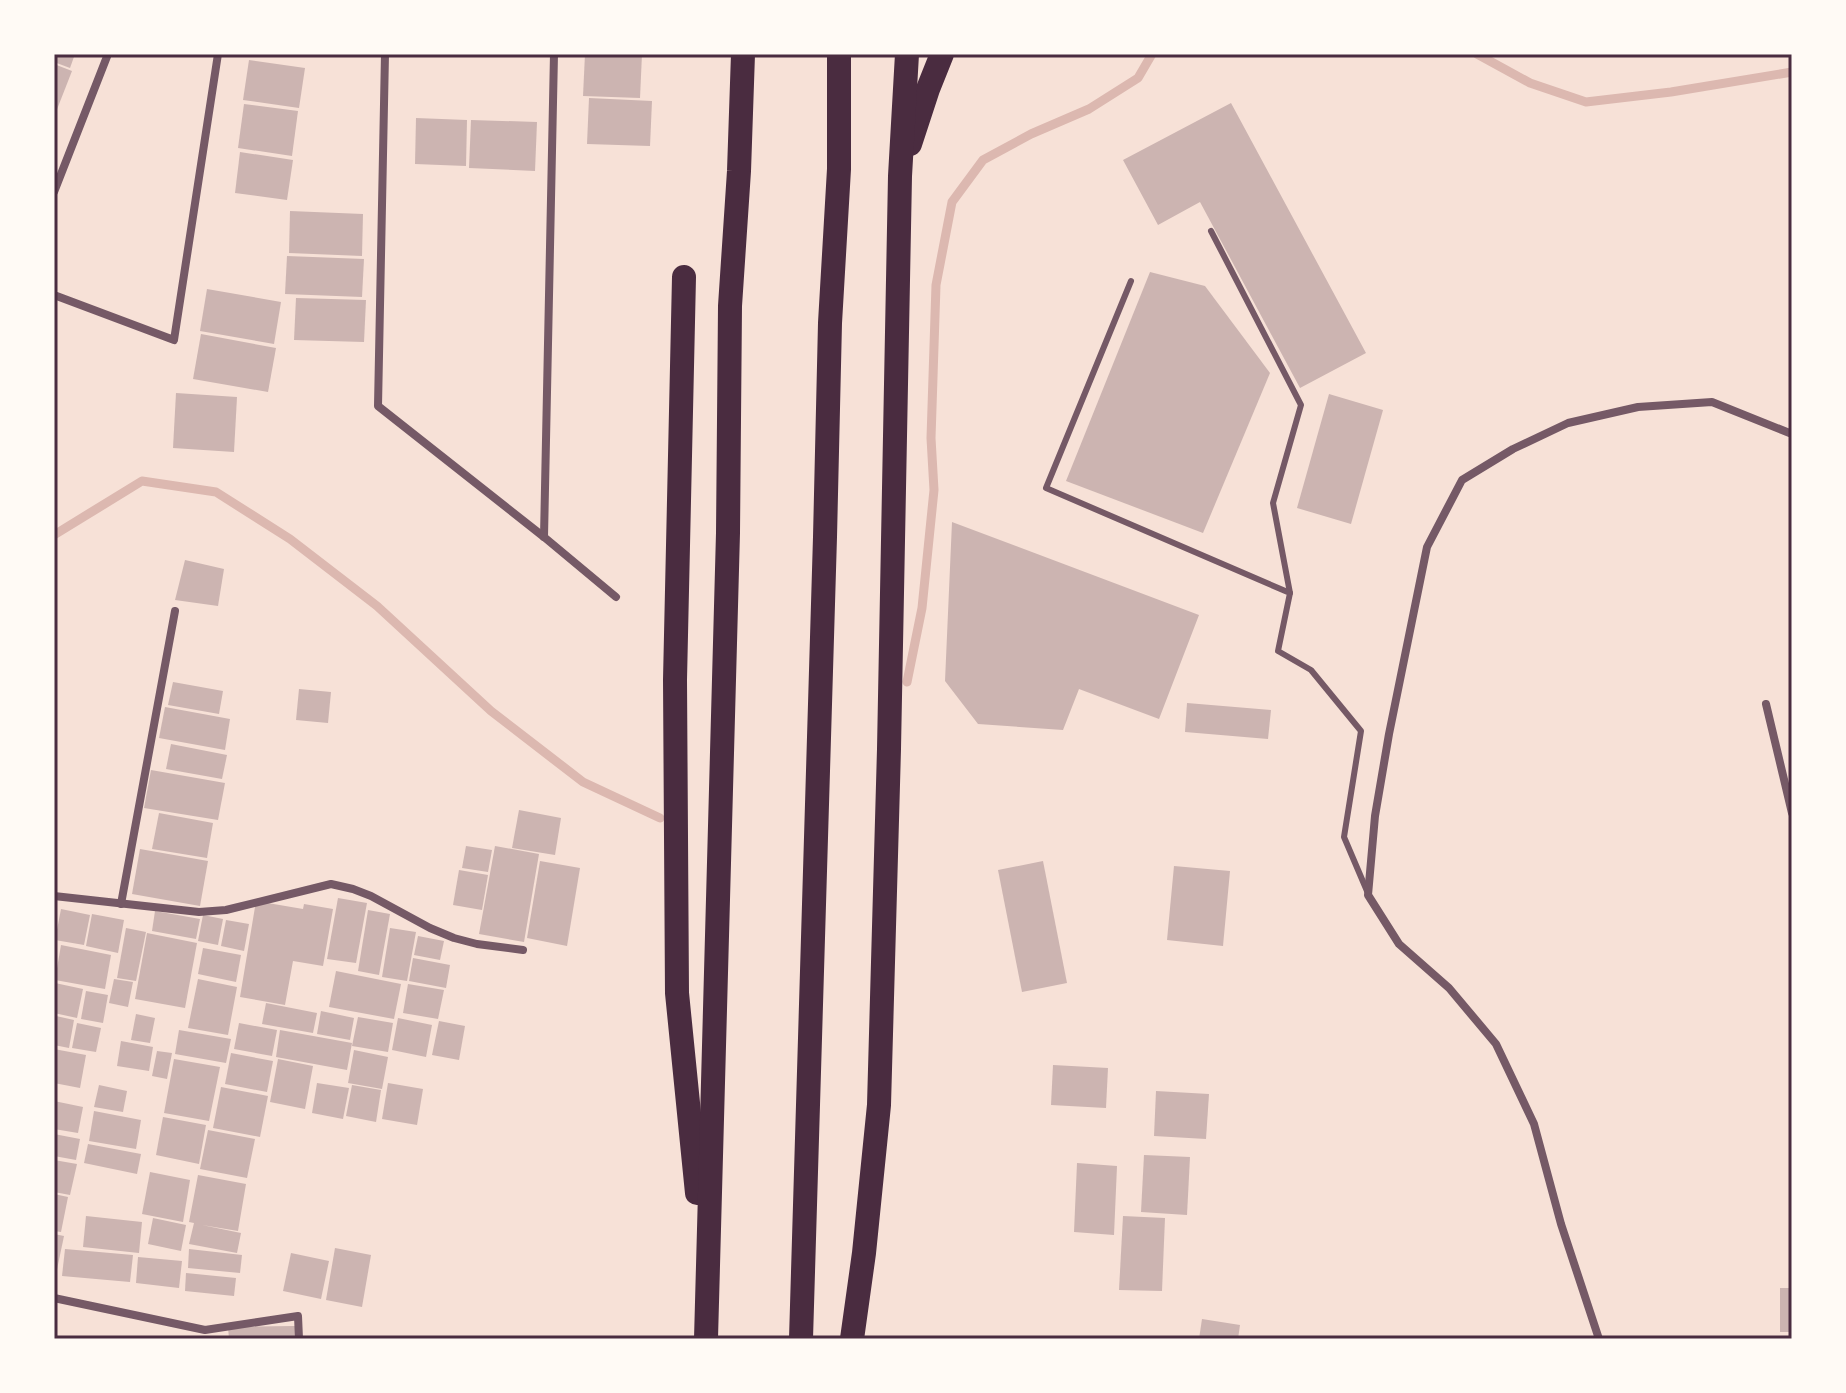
<svg xmlns="http://www.w3.org/2000/svg" width="1846" height="1393" viewBox="0 0 1846 1393" font-family="'Archivo Narrow',sans-serif">
<style>
.lines{fill:none;stroke-linecap:round;stroke-linejoin:round}
.stream{stroke:#dcb8b0;stroke-width:9}
.building{fill:#ccb4b1}
.service{stroke:#755966;stroke-width:6}
.minor{stroke:#755966;stroke-width:8}
.motorway{stroke:#4a2c40;stroke-width:24}
.neatline{fill:none;stroke:#4a2c40;stroke-width:3}
</style>
<rect width="100%" height="100%" fill="#f7e1d7"/>
<g class="lines">
<g class="stream">
<polyline points="1477,54 1530,83 1586,102 1671,92 1792,72"/>
<polyline points="54,535 142,481 216,492 290,539 377,606 491,711 583,782 660,818"/>
<polyline points="907,682 922,608 934,490 931,438 936,285 952,202 983,160 1031,134 1089,109 1138,78 1152,54"/>
</g>
</g>
<g class="building">
<polygon points="54,54 75,54 70,68 54,62"/>
<polygon points="585,54 642,54 640,98 583,96"/>
<polygon points="249,60 305,68 299,108 243,100"/>
<polygon points="54,64 72,71 54,117"/>
<polygon points="589,98 652,101 650,146 587,144"/>
<polygon points="1231,103 1366,353 1300,388 1200,202 1158,225 1123,160"/>
<polygon points="244,104 298,111 292,156 238,148"/>
<polygon points="416,118 467,120 466,166 415,164"/>
<polygon points="471,120 537,122 535,171 469,168"/>
<polygon points="240,152 293,160 287,200 235,193"/>
<polygon points="290,211 363,214 362,256 289,253"/>
<polygon points="287,256 364,259 362,297 285,294"/>
<polygon points="1150,272 1205,286 1270,373 1203,533 1066,481"/>
<polygon points="207,289 281,302 274,344 200,331"/>
<polygon points="296,298 366,300 364,342 294,340"/>
<polygon points="201,334 276,348 268,392 193,379"/>
<polygon points="176,393 237,397 234,452 173,448"/>
<polygon points="1329,394 1383,410 1351,524 1297,508"/>
<polygon points="952,522 1199,615 1159,719 1079,689 1063,730 978,724 945,681"/>
<polygon points="185,560 224,569 218,606 175,600"/>
<polygon points="173,682 223,691 219,714 168,705"/>
<polygon points="299,689 331,692 328,723 296,720"/>
<polygon points="1187,703 1271,710 1268,739 1185,732"/>
<polygon points="165,707 230,719 225,750 159,738"/>
<polygon points="171,744 227,755 222,779 166,769"/>
<polygon points="151,770 225,783 218,820 144,808"/>
<polygon points="519,810 561,818 555,855 512,848"/>
<polygon points="159,813 213,823 207,858 152,849"/>
<polygon points="466,846 492,850 488,872 462,868"/>
<polygon points="495,846 539,854 524,942 479,934"/>
<polygon points="140,849 208,861 200,906 132,894"/>
<polygon points="540,861 580,868 567,946 527,938"/>
<polygon points="1043,861 1067,983 1022,992 998,870"/>
<polygon points="1174,866 1230,871 1223,946 1167,940"/>
<polygon points="459,870 488,875 482,910 453,905"/>
<polygon points="338,898 367,903 356,963 327,959"/>
<polygon points="256,901 303,909 304,904 333,909 323,966 293,961 285,1005 240,997"/>
<polygon points="61,909 90,915 84,945 55,940"/>
<polygon points="368,910 390,914 379,975 358,971"/>
<polygon points="155,911 200,919 196,939 152,931"/>
<polygon points="92,914 124,920 118,953 86,946"/>
<polygon points="203,915 223,919 218,945 198,941"/>
<polygon points="226,920 249,924 244,951 221,946"/>
<polygon points="126,928 146,932 136,981 117,978"/>
<polygon points="390,928 416,932 407,981 382,977"/>
<polygon points="147,933 197,943 185,1008 135,999"/>
<polygon points="418,936 444,941 440,960 414,955"/>
<polygon points="61,945 111,955 105,989 55,980"/>
<polygon points="203,948 241,955 236,982 198,974"/>
<polygon points="413,958 450,965 446,988 409,981"/>
<polygon points="336,971 401,984 394,1019 329,1007"/>
<polygon points="114,979 133,982 128,1007 109,1003"/>
<polygon points="198,979 237,987 228,1035 188,1028"/>
<polygon points="55,983 83,989 77,1018 54,1013"/>
<polygon points="408,984 444,990 438,1019 403,1013"/>
<polygon points="86,991 108,995 103,1023 81,1019"/>
<polygon points="266,1003 317,1013 313,1033 262,1024"/>
<polygon points="321,1011 354,1018 350,1040 317,1034"/>
<polygon points="136,1014 155,1018 150,1043 131,1040"/>
<polygon points="56,1016 74,1020 69,1048 54,1045"/>
<polygon points="358,1017 393,1023 388,1052 352,1046"/>
<polygon points="398,1018 432,1025 426,1057 392,1050"/>
<polygon points="439,1021 465,1026 459,1060 432,1055"/>
<polygon points="77,1023 101,1028 96,1052 72,1048"/>
<polygon points="239,1023 277,1030 272,1056 234,1049"/>
<polygon points="179,1030 231,1039 226,1063 175,1054"/>
<polygon points="280,1030 352,1043 347,1070 276,1057"/>
<polygon points="121,1041 153,1047 149,1071 117,1066"/>
<polygon points="54,1049 86,1055 80,1088 54,1083"/>
<polygon points="354,1050 388,1057 382,1089 348,1083"/>
<polygon points="157,1051 172,1053 167,1079 152,1076"/>
<polygon points="231,1053 273,1061 267,1092 225,1084"/>
<polygon points="174,1059 220,1067 209,1121 164,1113"/>
<polygon points="278,1059 313,1066 305,1109 270,1102"/>
<polygon points="1053,1065 1108,1068 1106,1108 1051,1105"/>
<polygon points="317,1083 349,1088 343,1119 312,1113"/>
<polygon points="388,1083 423,1089 417,1125 382,1119"/>
<polygon points="99,1085 127,1091 123,1112 94,1107"/>
<polygon points="352,1085 381,1090 376,1122 346,1116"/>
<polygon points="221,1087 268,1096 260,1137 213,1128"/>
<polygon points="1156,1091 1209,1094 1206,1139 1154,1136"/>
<polygon points="54,1101 83,1107 78,1133 54,1129"/>
<polygon points="94,1111 141,1120 136,1149 89,1141"/>
<polygon points="163,1117 206,1125 199,1164 156,1155"/>
<polygon points="208,1130 255,1139 247,1178 200,1169"/>
<polygon points="54,1134 80,1139 76,1160 54,1156"/>
<polygon points="88,1144 141,1154 137,1174 84,1163"/>
<polygon points="1144,1155 1190,1157 1187,1215 1141,1212"/>
<polygon points="54,1160 77,1164 70,1195 54,1192"/>
<polygon points="1077,1163 1117,1166 1114,1235 1074,1232"/>
<polygon points="150,1172 190,1180 183,1222 142,1214"/>
<polygon points="198,1175 246,1184 238,1231 202,1225 241,1233 237,1253 189,1244 194,1223 189,1222"/>
<polygon points="54,1194 68,1197 61,1232 54,1231"/>
<polygon points="86,1216 142,1222 139,1253 83,1247"/>
<polygon points="1123,1216 1165,1218 1162,1291 1119,1290"/>
<polygon points="153,1218 186,1225 181,1251 148,1244"/>
<polygon points="54,1234 64,1236 55,1279 54,1279"/>
<polygon points="335,1248 371,1255 362,1307 326,1300"/>
<polygon points="65,1249 133,1255 130,1282 62,1276"/>
<polygon points="189,1249 242,1255 240,1273 188,1268"/>
<polygon points="291,1253 329,1261 321,1299 283,1291"/>
<polygon points="138,1257 182,1261 179,1288 136,1283"/>
<polygon points="186,1273 236,1278 234,1296 185,1291"/>
<rect x="1780" y="1288" width="12" height="44"/>
<polygon points="1202,1319 1240,1325 1238,1339 1199,1339"/>
<polygon points="295,1326 295,1339 229,1339 228,1327"/>
</g>
<g class="lines">
<g class="service">
<polyline points="1211,231 1301,405 1273,503 1290,593"/>
<polyline points="1131,281 1046,488 1290,593 1278,651 1311,670 1361,731 1344,837 1367,891"/>
</g>
<g class="minor">
<polyline points="385,54 378,406 544,537 616,597"/>
<polyline points="54,192 108,54"/>
<polyline points="54,295 174,340 218,54"/>
<polyline points="544,537 554,54"/>
<polyline points="1766,704 1792,813"/>
<polyline points="54,896 199,912 226,910 331,884 353,889 371,896 430,928 454,938 477,944 523,950"/>
<polyline points="121,904 175,611"/>
<polyline points="54,1298 205,1330 298,1316 299,1339"/>
<polyline points="1599,1339 1561,1224 1534,1124 1496,1044 1449,988 1399,944 1368,895 1375,816 1389,734 1427,547 1462,480 1513,449 1568,423 1638,407 1712,402 1792,434"/>
</g>
<g class="motorway">
<polyline points="910,144 928,89 942,54"/>
<polyline points="684,277 675,680 677,993 697,1193"/>
<polyline points="706,1339 728,533 730,306 739,171 743,54"/>
<polyline points="801,1339 825,537 830,323 839,169 839,54"/>
<polyline points="852,1339 864,1253 879,1105 889,749 900,176 907,54"/>
</g>
</g>
<rect width="1846" height="1393" fill="none" stroke="#fffaf5" stroke-width="112"/>
<rect x="56" y="56" width="1734" height="1281" class="neatline"/>
</svg>
